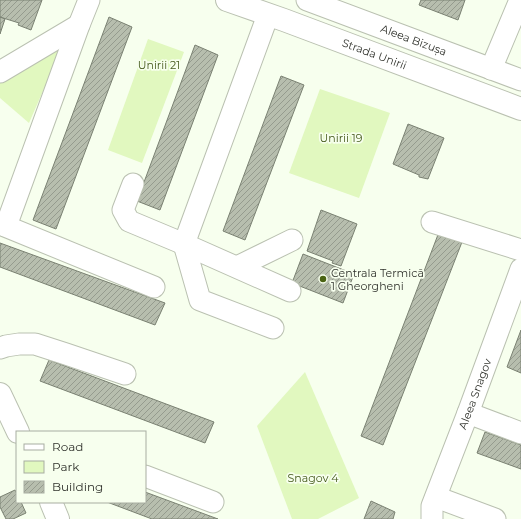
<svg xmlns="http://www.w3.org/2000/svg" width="521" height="519" viewBox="0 0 521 519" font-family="Montserrat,sans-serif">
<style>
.green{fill:#e1f8bf}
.building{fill:url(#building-hatch);stroke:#7a8172}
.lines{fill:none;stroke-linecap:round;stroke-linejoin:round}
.minor-casing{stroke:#bac1b1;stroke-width:23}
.major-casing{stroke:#bac1b1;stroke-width:24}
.minor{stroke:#fff;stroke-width:21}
.major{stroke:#fff;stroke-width:22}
.poi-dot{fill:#4a6313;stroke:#f7ffee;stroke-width:1.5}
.labels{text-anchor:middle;stroke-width:3.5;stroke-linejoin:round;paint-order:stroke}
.street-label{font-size:11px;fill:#31332d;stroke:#f7ffee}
.park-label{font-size:11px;fill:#465b1d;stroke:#f7ffee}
.poi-label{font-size:11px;fill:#31332d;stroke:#f7ffee;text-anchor:start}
</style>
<defs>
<pattern id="building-hatch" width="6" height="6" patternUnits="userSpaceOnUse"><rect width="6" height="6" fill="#b7beae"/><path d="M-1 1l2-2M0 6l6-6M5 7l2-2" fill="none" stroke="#959b8e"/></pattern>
</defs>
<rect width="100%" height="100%" fill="#f7ffee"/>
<g class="green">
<polygon points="148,39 184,52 142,163 108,150"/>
<polygon points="64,43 29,123 0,98 0,77"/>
<polygon points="320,89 390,113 359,198 289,173"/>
<polygon points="305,372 359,498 318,519 292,519 257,426"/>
</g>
<g class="building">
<polygon points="0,0 42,0 31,30 18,25 19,23 0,17"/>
<polygon points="421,0 465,0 458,20 419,5"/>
<polygon points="0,17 5,19 0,34"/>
<polygon points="109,17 132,27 56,229 33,220"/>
<polygon points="195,45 218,55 160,210 137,201"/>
<polygon points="281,76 304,85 245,240 223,231"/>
<polygon points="408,124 444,138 428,179 419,177 419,175 393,164"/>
<polygon points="321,210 357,224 341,266 332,263 333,261 307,251"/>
<polygon points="439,232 462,242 383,445 361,436"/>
<polygon points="0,243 165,303 155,325 0,267"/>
<polygon points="303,254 354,274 343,303 292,283"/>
<polygon points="521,330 521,373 507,367"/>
<polygon points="49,360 214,422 205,443 40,381"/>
<polygon points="485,432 521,445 521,469 477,453"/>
<polygon points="15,490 17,494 17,502 21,502 26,513 13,519 6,519 0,507 0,497"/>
<polygon points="145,492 218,519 152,519 107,502 145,502"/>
<polygon points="371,501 395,512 393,519 364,519"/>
</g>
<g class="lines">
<defs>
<g id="minor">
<path id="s1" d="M307,0L521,80"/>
<polyline points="268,15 184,244 200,300 273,328"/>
<polyline points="491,69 520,0"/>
<polyline points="0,72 79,25"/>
<polyline points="133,184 123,210 129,221 184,244 290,291"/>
<polyline points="432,222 521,250"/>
<polyline points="0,224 154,287"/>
<polyline points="6,226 79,25 89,0"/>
<polyline points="237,267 292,240"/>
<polyline points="0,348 6,346 19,344 35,344 66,354 125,374"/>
<polyline points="468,413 521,433"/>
<polyline points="145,476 213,502"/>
<polyline points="436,497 495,519"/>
<path id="s2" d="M432,519V506L468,413L521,269"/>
</g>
<g id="major">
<path id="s3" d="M227,0L284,20L521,109"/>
<polyline points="0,394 18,432"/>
<polyline points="51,502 58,519"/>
</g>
</defs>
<use href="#minor" class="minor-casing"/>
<use href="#major" class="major-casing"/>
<use href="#minor" class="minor"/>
<use href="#major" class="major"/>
</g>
<circle class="poi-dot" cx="323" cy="279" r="4"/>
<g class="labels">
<g class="street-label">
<text dy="4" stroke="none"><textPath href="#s1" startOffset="114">Aleea Bizușa</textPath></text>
<text dy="4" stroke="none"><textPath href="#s3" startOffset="157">Strada Unirii</textPath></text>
<text dy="4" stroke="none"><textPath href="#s2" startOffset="133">Aleea Snagov</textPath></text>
</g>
<g class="park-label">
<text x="159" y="69">Unirii 21</text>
<text x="341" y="142">Unirii 19</text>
<text x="313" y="482">Snagov 4</text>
</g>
<g class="poi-label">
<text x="331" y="277">Centrala Termică<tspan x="331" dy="13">1 Gheorgheni</tspan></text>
</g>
</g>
<rect x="16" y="431" width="130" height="72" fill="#f7ffee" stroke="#a8ada1"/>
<rect x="24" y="444" width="20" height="6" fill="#ffffff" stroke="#a8ada1"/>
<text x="52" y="451" font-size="12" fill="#31332d">Road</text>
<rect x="24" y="461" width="20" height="12" fill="#e1f8bf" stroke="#a8ada1"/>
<text x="52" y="471" font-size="12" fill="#31332d">Park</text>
<rect x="24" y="481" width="20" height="12" fill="url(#building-hatch)" stroke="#a8ada1"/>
<text x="52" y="491" font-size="12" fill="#31332d">Building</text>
</svg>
